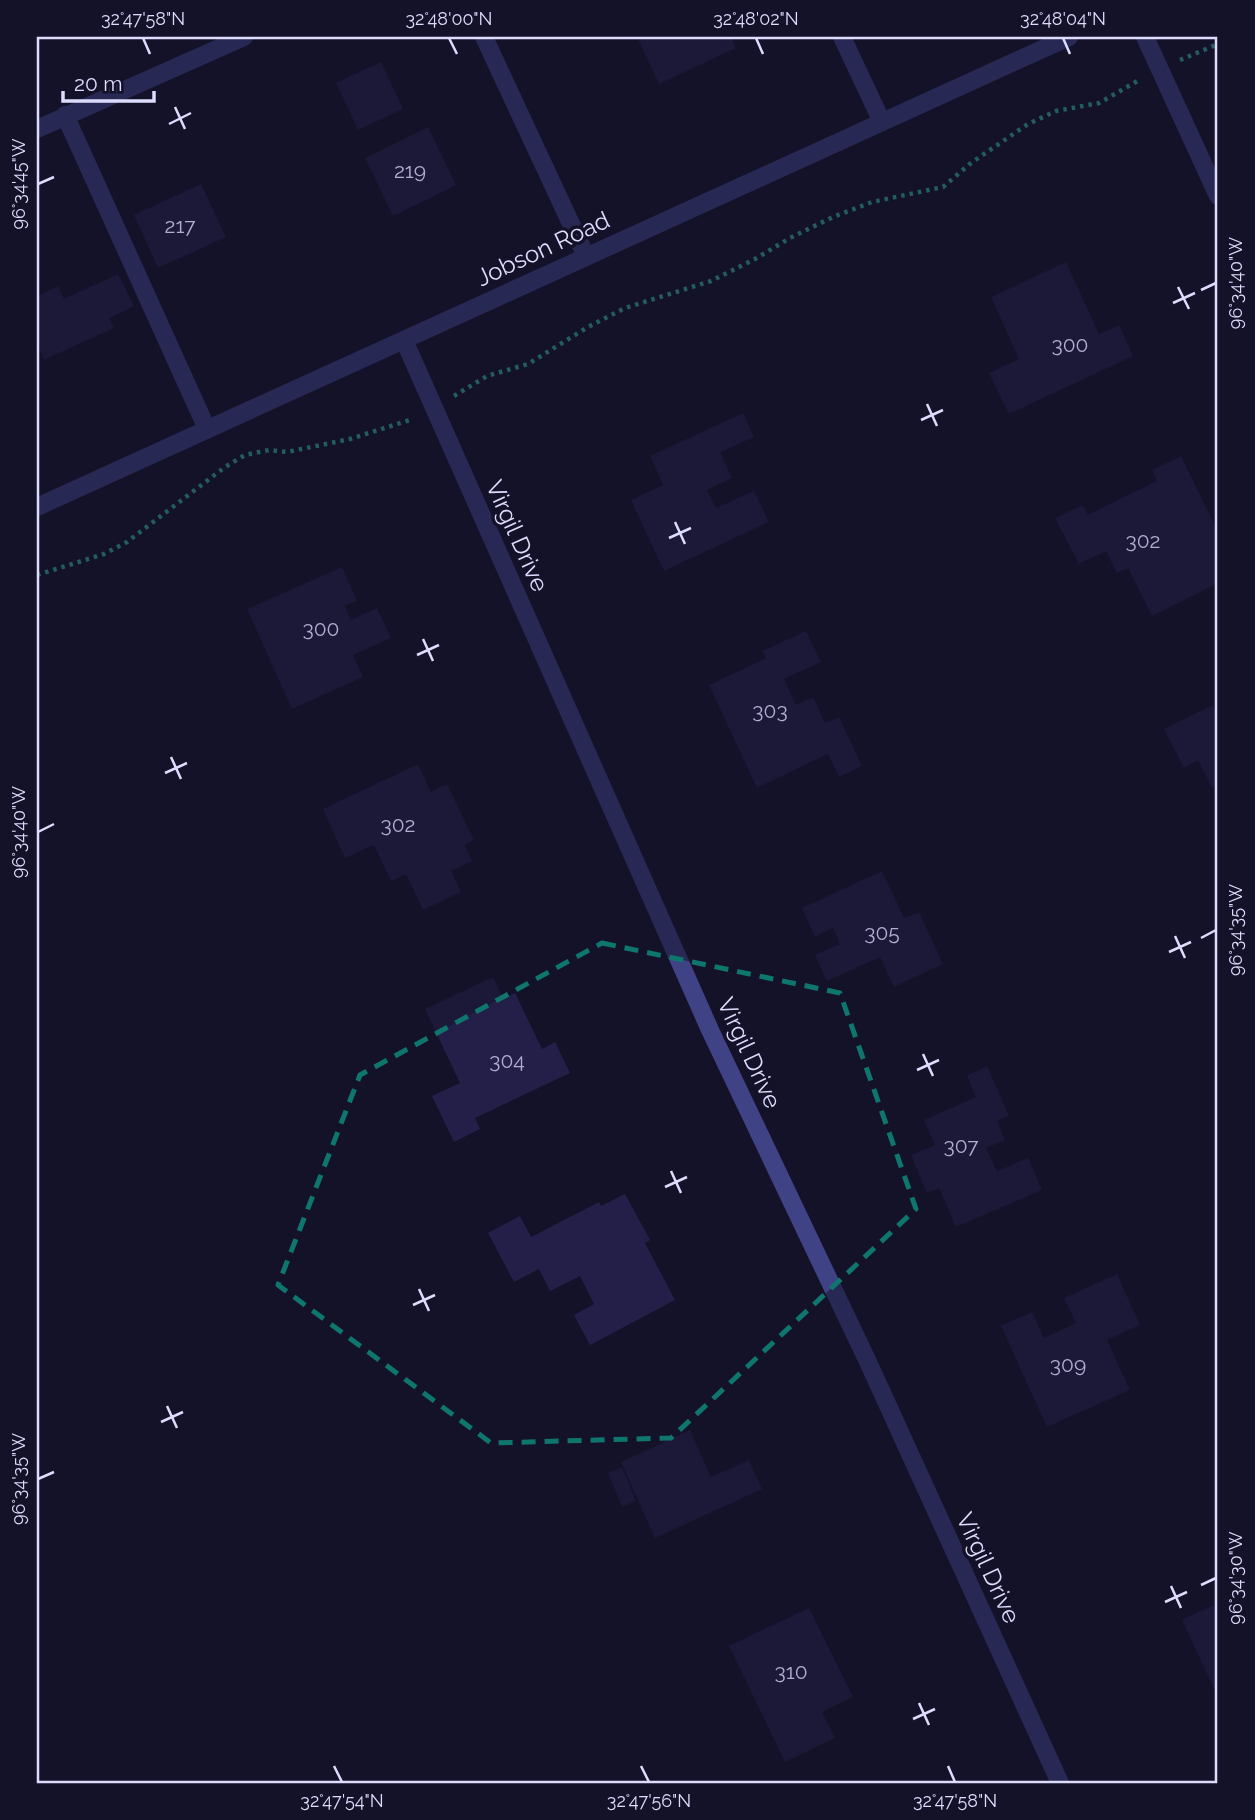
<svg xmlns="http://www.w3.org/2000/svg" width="1255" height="1820" viewBox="0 0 1255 1820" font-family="Raleway,sans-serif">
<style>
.building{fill:#241f49}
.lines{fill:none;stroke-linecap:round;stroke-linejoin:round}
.path{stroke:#37b7a4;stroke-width:4.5;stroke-dasharray:3.5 5;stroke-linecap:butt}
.minor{stroke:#3f4386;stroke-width:18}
.marked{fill:none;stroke:#0f766e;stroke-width:5;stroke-dasharray:14 9;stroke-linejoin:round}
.ticks{fill:none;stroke:#dddcfd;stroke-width:2.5}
.labels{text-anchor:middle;stroke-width:7;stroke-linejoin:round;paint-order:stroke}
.number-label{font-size:21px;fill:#afadd0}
.street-label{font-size:24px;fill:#dddcfd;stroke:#141229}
.neatline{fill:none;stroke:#dddcfd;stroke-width:2.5}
.ticks-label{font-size:18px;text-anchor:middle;fill:#dddcfd}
</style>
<rect width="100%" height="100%" fill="#141229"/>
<g class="building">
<polygon points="637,37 731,37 736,48 659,84"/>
<polygon points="381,62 403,109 358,130 336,83"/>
<polygon points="428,127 456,185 393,216 365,158"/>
<polygon points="201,184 226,237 158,268 134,215"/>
<polygon points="1066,262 1099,334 1119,325 1133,356 1009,414 989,373 1019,359 991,297"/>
<polygon points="118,274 134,306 109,318 114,328 44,360 37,344 37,296 58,286 64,299"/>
<polygon points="743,413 754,437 720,452 732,478 707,490 716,508 754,491 769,522 664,571 631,500 663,485 650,456"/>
<polygon points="1181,456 1218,532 1218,583 1152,616 1128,568 1117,573 1106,551 1079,564 1055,518 1083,505 1088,515 1157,481 1152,470"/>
<polygon points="342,567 357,601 345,606 351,620 377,608 391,638 353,655 363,677 292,709 247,609"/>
<polygon points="806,631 821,662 784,679 796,705 813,697 825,723 839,717 862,766 839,777 828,754 757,788 709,685 766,658 762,651"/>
<polygon points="1213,705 1218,715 1218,785 1212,788 1198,760 1184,768 1164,729"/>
<polygon points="418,764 431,792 447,784 474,840 465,845 472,861 451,871 461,892 423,910 406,874 391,881 374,845 345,858 323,809"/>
<polygon points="882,871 904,918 919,912 943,964 894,987 880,957 827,981 815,955 840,944 833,928 815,937 802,908"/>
<polygon points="493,977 503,999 515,993 542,1049 555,1042 570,1073 475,1118 480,1129 454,1142 432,1096 460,1083 425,1009"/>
<polygon points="987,1066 1009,1116 997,1121 1005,1140 986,1148 997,1171 1028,1158 1042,1190 956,1227 939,1188 927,1193 911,1155 935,1145 924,1120 976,1097 967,1076"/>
<polygon points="625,1194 650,1240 645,1243 675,1300 590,1345 574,1315 594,1304 580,1276 550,1291 539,1269 514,1282 488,1233 520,1216 531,1237 599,1202 601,1206"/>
<polygon points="1117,1274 1140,1325 1107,1340 1130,1390 1047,1427 1001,1326 1032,1312 1044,1338 1076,1323 1064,1298"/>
<polygon points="690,1430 711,1477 749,1460 762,1489 655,1538 621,1462"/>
<polygon points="622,1467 636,1501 622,1507 608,1473"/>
<polygon points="1218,1603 1218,1697 1182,1620"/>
<polygon points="809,1608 853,1697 822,1712 835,1738 785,1762 729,1646"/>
</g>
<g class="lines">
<g class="path">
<polyline points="1180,60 1218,44"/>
<polyline points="454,396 487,376 528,364 588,327 625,308 711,281 755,259 790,238 833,217 872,202 943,187 971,163 1028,124 1056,111 1099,103 1141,79"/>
<polyline points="37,575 104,554 127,542 225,467 245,455 269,450 287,452 350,439 413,419"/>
</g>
<g class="minor">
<polyline points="484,37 586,256"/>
<polyline points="842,37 882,122"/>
<polyline points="1145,37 1218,196"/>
<polyline points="65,115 207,429"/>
<polyline points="37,129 244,37"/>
<polyline points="404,340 710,1030 869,1364 1060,1783"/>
<polyline points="37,507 1069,37"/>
</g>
</g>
<path d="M0 0H1255V1820H0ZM602,943L840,993L916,1209L671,1438L491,1443L278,1285L360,1075Z" fill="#141229" fill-opacity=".55" fill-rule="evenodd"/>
<path class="marked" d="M602,943L840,993L916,1209L671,1438L491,1443L278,1285L360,1075Z"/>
<path class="ticks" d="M143,38L150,54M449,38L457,54M756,38L763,54M1063,38L1070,54M175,107L185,129M169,124L191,113M38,184L54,177M1178,287L1189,309M1201,290L1216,283M1173,303L1195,293M927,404L937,426M921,420L943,410M675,522L685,544M669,538L691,528M423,639L433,661M417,655L439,645M171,757L181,779M165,773L187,763M38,832L54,824M1175,936L1185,958M1201,938L1216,930M1169,952L1191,942M923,1054L933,1076M917,1070L939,1060M671,1171L681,1193M665,1187L687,1177M419,1289L429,1311M413,1305L435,1295M167,1406L177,1428M161,1422L183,1412M38,1479L54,1472M1201,1585L1216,1578M1171,1586L1181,1608M1165,1602L1187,1592M919,1703L929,1725M913,1719L935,1709M334,1766L342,1782M641,1766L649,1782M948,1766L955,1782"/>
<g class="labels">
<g class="number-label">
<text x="410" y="178">219</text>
<text x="180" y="233">217</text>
<text x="1070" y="352">300</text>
<text x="1143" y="548">302</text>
<text x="321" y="636">300</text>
<text x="770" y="718">303</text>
<text x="398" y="832">302</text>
<text x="882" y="940">305</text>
<text x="507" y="1068">304</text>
<text x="961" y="1153">307</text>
<text x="1068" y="1372">309</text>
<text x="791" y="1679">310</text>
</g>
<g class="street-label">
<text transform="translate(543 249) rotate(-25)" y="8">Jobson Road</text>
<text transform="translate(517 536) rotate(66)" y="8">Virgil Drive</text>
<text transform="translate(749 1053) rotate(65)" y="8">Virgil Drive</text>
<text transform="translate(988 1568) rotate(65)" y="8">Virgil Drive</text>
</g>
</g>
<rect width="1255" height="1820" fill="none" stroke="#141229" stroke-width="77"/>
<path d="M63 91v10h91v-10" fill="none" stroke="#dddcfd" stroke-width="3.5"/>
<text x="74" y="91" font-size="21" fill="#dddcfd" stroke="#141229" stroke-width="5" paint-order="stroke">20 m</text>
<rect x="38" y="38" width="1178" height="1744" class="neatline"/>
<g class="ticks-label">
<text x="143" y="25">32°47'58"N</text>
<text x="449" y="25">32°48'00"N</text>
<text x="756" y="25">32°48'02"N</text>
<text x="1063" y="25">32°48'04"N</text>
<text transform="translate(19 184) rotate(-90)" y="6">96°34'45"W</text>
<text transform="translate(1236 283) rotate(-90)" y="6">96°34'40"W</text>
<text transform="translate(19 832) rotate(-90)" y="6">96°34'40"W</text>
<text transform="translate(1236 930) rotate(-90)" y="6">96°34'35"W</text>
<text transform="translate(19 1479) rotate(-90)" y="6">96°34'35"W</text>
<text transform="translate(1236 1578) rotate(-90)" y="6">96°34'30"W</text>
<text x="342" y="1807">32°47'54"N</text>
<text x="649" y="1807">32°47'56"N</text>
<text x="955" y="1807">32°47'58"N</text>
</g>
</svg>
